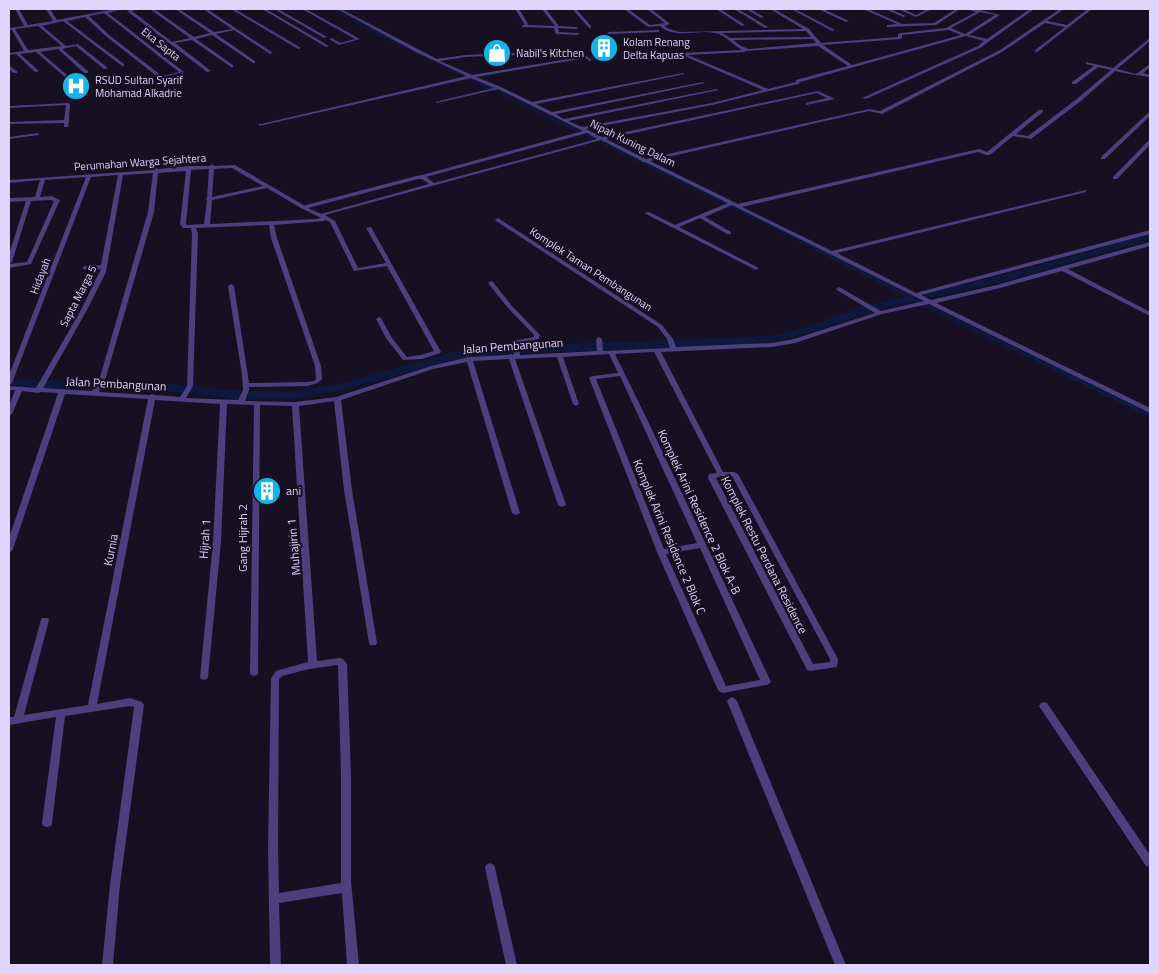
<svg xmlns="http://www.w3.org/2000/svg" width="1159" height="974" viewBox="0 0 1159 974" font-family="'Titillium Web',sans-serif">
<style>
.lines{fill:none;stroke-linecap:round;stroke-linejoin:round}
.stream{stroke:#0e183d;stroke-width:1}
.canal{fill:#0e183d;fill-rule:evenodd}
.river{fill:#0e183d;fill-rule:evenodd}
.street{fill:#4b3f7d;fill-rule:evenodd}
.labels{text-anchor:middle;stroke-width:4.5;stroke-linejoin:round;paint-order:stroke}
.far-poi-label{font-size:11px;fill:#dfd5fb;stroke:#161022;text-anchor:start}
.far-street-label{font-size:11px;fill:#dfd5fb;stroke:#161022}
.street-label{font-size:12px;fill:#dfd5fb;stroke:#161022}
.poi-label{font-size:12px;fill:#dfd5fb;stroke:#161022;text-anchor:start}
</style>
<rect width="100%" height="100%" fill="#161022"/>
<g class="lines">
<polyline class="stream" points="9,30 73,21 126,9"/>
<polygon class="canal" points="330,9 334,9 384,35 761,218 922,302 1150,413 1150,418 918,304 757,220 382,37"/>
<polygon class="river" points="1150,234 1150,240 1002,282 875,310 813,332 775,341 750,345 509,354 462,358 335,392 293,399 238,399 186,393 9,387 9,379 186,385 238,391 293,391 334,385 462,350 509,346 750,337 775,335 805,327 868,305 996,277"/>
<g class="street">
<path d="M15,9H19L28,25L53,21L46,9H50L57,20L115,9H122L108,13L184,72L159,78L107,37L85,17L67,21L124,64V66H122L63,21L42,26L66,46L78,44L108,68L104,69L76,46L62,49L88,71V73H84L58,49L40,52L67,75V77H65L36,52L20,54L39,71L35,72L16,54L9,55V53L24,51L12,30H9V28L24,26ZM104,13L179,72L162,76L109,35L89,16ZM38,26L62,46L28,50L15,29Z"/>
<polygon points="133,9 138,9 132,11 172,42 190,38 150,9 154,9 194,37 210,33 175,9 179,9 214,32 232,29 203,9 207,9 273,53 270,54 234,30 216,34 255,61 255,63 253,63 212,35 196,39 233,65 233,67 231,67 192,40 175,43 211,71 207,72 127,11"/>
<polygon points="231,9 235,9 301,48 298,49"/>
<polygon points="262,9 266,9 329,46 326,47"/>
<polygon points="274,9 278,9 327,37 324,38"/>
<polygon points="302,9 306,9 360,39 339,45 329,39 332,38 340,43 355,39"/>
<path d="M337,9H341L437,59L465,55L581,50L583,51L581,52L465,57L440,61L472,75L586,56L592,60L590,61L585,58L476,77L501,87L532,102L683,73L685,74L536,104L552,112L703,82L705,83L556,114L564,119L717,89L719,90L568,121L582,127L712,103L763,90L682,55L653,59V57H654L682,53L742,50C733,45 726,35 715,33C696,29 676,40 660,26L648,27L624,9H628L650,25L665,23L647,9H651L670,24L664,26L669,29L680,32L803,29L770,9H774L809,29L821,43L898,37V34L901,33L946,28L976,12L967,9L980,10L1000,15L969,35L987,39L1030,9H1034L980,48L866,99L862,98L978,46L984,41L966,36L800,82L798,84L712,105L586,129L602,137L818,91L835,99L806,105V103L827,98L817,93L606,139L646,159L869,109L880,111L1000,50L1060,9H1064L1047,21L1067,25L1088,9H1092L1037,52L1034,51L1065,27L1045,23L1002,52L882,114L869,111L650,161L738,204L979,149L987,152L1039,110H1043V112L1016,134L1028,136L1078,98L1111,70L1098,67L1076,84H1072V82L1094,66L1086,64V62L1113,68L1150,38V41L1117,69L1136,74L1150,64V67L1143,73L1150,75V77C1138,75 1127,74 1115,71L1082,100L1031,139L1013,136L990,155H986L978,152L742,207L832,251L1086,190V192L837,253L916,293L1150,230V234L921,295L931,300L997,285L1060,267L1150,242V246L1068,269L1150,312V316L1062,271L1000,288L936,303L1150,408V413L929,304L882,314L795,343L772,347L661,352L723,472H734L738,474L838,659L837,667L810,671L807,670L806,668L708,478L709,474L717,473L654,352L615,354L645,415L771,682L769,684L766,685L723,693L720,692L718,690L657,552L589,378L592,376L618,373L609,354L563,357L579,404L576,406L573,404L557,357L515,359L566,505L562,507L558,505L509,359L473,361L520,513L516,515L512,513L467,362L433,369L341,400L352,490L377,643L376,645H370L369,643L344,490L334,401L299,406L317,661L340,658L343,659L347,664L351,776V881L359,965H347L342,893L279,903L281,965H270L268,848L271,678L276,671L308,662L292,406L260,405L258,673L257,675L254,676L251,675L250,673L254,405L227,404L221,542L208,677L207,679L204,680L201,679L200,677L213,542L220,404L155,400L97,704L130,698L142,702L144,705L120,885L113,965H102L110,885L134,707L130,706L65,716L52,823L51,826L47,827L43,826L42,823L56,717L9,725V717H14L41,620L42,618H48L49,620L24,715L88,705L148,399L65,394L13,549L12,551L9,552V538L58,393L41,392L38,393L22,391L12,414L9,416V406L15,390H9V386L36,388L81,310L101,269L85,270L82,268L85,266L101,265L118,175L91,177L12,383L9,385V375L86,177L45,180L40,197L51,196L60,200L31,264L9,268V264L27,262L54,201L51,200L31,201L12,262L9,264V254L26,201L9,202V198L35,197L40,180L9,183V180L154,170L156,168L158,169L189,166H209L212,164L214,166L235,165L305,206L306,205L416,176L422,175L583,131L498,89L437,103L435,102L494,88L471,78L259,126V124H261L467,76L416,52ZM980,12L995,15L965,34L951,28ZM949,30L961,35L852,65L823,45L900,39L902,38V35ZM806,31L811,37L730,38L722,33ZM813,39L816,43L749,49L741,46L733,40ZM818,46L848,66L796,80V82L768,89L688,55L744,52L746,51ZM587,133L597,139L434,183L426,177ZM601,140L642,161V162H645L728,203L675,225L649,212L644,213L754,269L756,270L759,268L679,227L700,218L727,234H731V232L705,217L732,205L924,301L881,311L839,287L836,289L837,290L875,313L794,339L772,343L676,347L673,339L662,325L498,218L495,220L496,221L658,327L667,339L670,348L603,351L602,339L599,337L596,339L597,351L520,355L518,343L539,339L540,335L512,306L493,282L491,281L488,283L508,308L534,335V337L513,341L512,342L514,355L511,354L508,355L469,357L431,366L336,397L295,402L245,401L249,390V387L307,386L318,383L322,379L321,366L277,238L274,225L324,221L325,220L330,222L354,271L387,266L434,351L421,355L407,357L392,338L381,318L379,317L376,319L386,338L403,360L422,359L440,353L441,352L371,227L366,228L386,263L358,268L335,221L325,215ZM232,168L263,186L212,197L214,169ZM209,169L207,198L205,199L207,200L204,224L187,225L186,224L191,170ZM186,171L180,224L183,228H191L192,234L187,386L180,397L155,395L152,394L149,395L99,392L106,377L154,212L158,173ZM153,173L148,212L100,377L92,391L43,388L87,310L106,272L123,175ZM418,179H422L429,184L321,214L308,208ZM267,188L301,208L321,218L316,219L210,224L212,200ZM269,225L271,238L315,366L316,379L314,381L307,382L249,383L234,286L231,284L228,286L242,375L243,390L238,400L186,398L193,386L198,234L196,228ZM620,376L697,543L664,549L596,379ZM721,476H732L830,659V662L813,664L716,478ZM700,548L760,680L726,686L666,554ZM338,665L341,776V883L279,893L278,848L279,679L282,676L309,669Z"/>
<polygon points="515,9 519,9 528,24 527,25 555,26 542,9 546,9 559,26 576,27 578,28 576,29 558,28 559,32 578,33 580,34 578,35 557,34 555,33 554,28 522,27 522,25 525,25"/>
<polygon points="572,9 576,9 591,26 591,28 589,28"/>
<polygon points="716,9 720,9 745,25 742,26"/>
<polygon points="734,9 738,9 768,27 765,28"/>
<polygon points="746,9 750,9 764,17 761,18"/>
<polygon points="791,9 795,9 835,30 832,31"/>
<polygon points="818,9 823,9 849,21 846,22"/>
<polygon points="863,9 868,9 902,24 934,23 956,9 960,9 936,25 888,27 887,27 887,25 897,24"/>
<polygon points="885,9 890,9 906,16 903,17"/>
<polygon points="898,9 903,9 916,15 928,9 932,9 916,17"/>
<polygon points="658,30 659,30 659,32 609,34 607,33 609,32"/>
<polygon points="9,66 17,71 17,73 13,73 9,69"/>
<polygon points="68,103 70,104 69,121 68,127 64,127 64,123 9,124 9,122 64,120 66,105 9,108 9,106"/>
<polygon points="1148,113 1150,113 1150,116 1105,159 1101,159 1101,157"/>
<polygon points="37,133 39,134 39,135 9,139 9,137"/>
<polygon points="1148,141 1150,141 1150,145 1117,179 1113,179 1113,177"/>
<polygon points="732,697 735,699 737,701 846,965 835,965 727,701 729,699"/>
<polygon points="1044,702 1047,703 1150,855 1150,867 1146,866 1041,709 1039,706 1041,703"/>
<polygon points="490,863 494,865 495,868 517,965 506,965 485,868 486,865"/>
</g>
</g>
<defs>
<symbol id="building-disc" viewBox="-11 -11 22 22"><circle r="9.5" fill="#14b3e8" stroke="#161022"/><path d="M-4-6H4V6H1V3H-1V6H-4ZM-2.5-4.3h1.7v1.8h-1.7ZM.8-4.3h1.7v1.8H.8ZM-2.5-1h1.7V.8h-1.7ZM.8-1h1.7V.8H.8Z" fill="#fff"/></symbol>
<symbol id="shop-disc" viewBox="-11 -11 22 22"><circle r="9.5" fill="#14b3e8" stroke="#161022"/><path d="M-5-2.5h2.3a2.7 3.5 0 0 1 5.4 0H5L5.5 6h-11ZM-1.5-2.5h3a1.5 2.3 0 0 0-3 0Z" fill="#fff"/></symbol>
<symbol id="hospital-disc" viewBox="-11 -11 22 22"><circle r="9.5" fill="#14b3e8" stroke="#161022"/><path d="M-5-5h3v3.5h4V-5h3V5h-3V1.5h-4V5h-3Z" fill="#fff"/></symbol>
</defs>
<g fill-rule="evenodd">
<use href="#building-disc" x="588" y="32" width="32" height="32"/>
<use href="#shop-disc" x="481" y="37" width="32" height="32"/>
<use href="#hospital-disc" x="60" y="70" width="32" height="32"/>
<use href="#building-disc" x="251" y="475" width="32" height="32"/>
</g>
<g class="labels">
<g class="far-poi-label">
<text x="623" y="46">Kolam Renang<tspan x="623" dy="13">Delta Kapuas</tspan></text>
<text x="516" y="57">Nabil's Kitchen</text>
<text x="95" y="84">RSUD Sultan Syarif<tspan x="95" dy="13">Mohamad Alkadrie</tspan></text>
</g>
<g class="far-street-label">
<text transform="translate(161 44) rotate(38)" y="4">Eka Sapta</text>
<text transform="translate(633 143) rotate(26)" y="4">Nipah Kuning Dalam</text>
<text transform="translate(140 162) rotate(-4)" y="4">Perumahan Warga Sejahtera</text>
<text transform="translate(591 269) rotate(33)" y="4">Komplek Taman Pembangunan</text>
<text transform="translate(40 276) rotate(-69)" y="4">Hidayah</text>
<text transform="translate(78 296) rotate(-63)" y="4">Sapta Marga 5</text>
</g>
<g class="street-label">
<text transform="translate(513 346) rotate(-4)" y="4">Jalan Pembangunan</text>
<text transform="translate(116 384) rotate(3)" y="4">Jalan Pembangunan</text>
<text transform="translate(699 512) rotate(65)" y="4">Komplek Arini Residence 2 Blok A-B</text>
<text transform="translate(669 537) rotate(67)" y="4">Komplek Arini Residence 2 Blok C</text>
<text transform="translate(243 538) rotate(-90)" y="4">Gang Hijrah 2</text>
<text transform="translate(205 539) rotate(-86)" y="4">Hijrah 1</text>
<text transform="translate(294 547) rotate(-95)" y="4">Muhajirin 1</text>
<text transform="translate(111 550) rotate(-79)" y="4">Kurnia</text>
<text transform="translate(764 555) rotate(63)" y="4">Komplek Restu Perdana Residence</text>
</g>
<g class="poi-label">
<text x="286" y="495">ani</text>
</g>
</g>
<rect width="1159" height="974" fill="none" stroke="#dfd5fb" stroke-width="20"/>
</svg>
